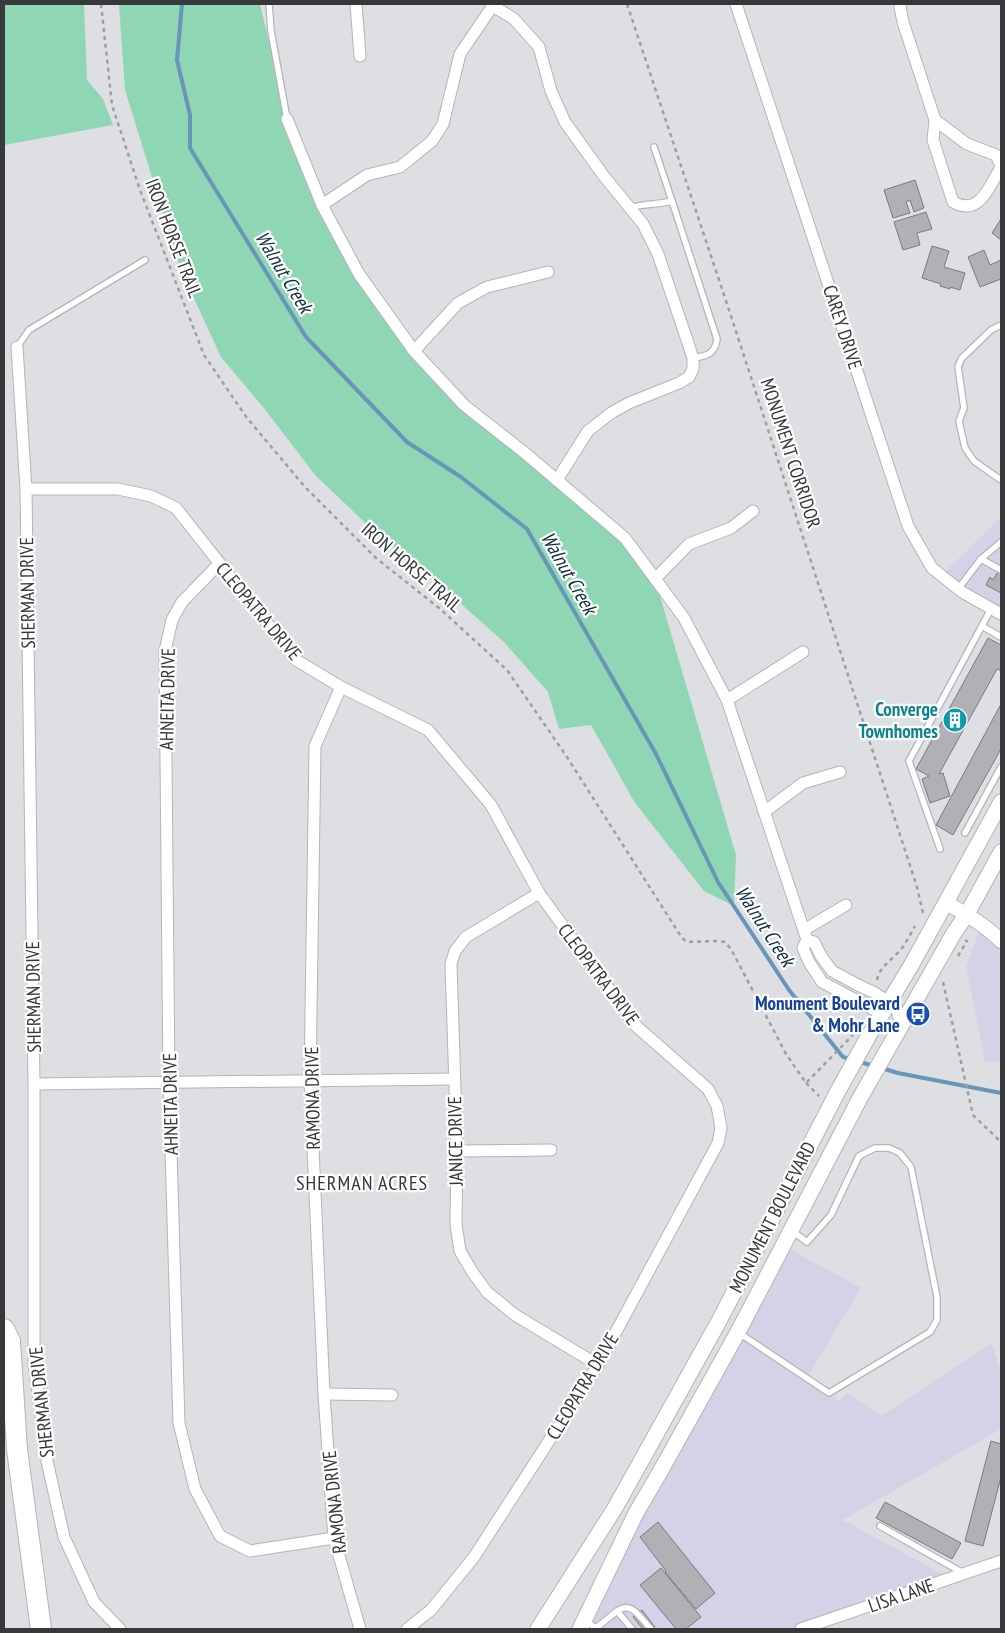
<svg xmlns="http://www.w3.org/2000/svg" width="1005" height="1633" viewBox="0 0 1005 1633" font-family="'PT Sans Narrow',sans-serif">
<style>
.commercial{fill:#d5d2e8}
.green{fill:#8fd6b5}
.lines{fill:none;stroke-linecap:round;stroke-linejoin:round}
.stream{stroke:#6796b9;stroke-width:4}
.building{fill:#b0b1b5;stroke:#7a7b7f}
.service-casing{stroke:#b4b4b9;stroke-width:8}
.minor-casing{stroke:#b4b4b9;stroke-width:13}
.tertiary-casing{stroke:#b4b4b9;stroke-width:16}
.secondary-casing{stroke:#b4b4b9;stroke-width:17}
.motorway-casing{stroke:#b4b4b9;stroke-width:22}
.path{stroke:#9e9fa2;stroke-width:2.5;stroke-dasharray:4 4;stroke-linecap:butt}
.service{stroke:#fff;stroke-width:5.5}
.minor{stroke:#fff;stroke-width:11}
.tertiary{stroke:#fff;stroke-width:14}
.secondary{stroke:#fff;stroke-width:15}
.motorway{stroke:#fff;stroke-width:20}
.labels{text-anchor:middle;stroke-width:4.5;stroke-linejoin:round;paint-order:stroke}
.street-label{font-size:19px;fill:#37383a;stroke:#fff}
.culture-label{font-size:19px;font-weight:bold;fill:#0d838f;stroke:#fff;text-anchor:end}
.transit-label{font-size:19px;font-weight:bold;fill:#164399;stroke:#fff;text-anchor:end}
.water-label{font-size:20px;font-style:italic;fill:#112f43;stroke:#fff}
.neighbourhood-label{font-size:20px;letter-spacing:1px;fill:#37383a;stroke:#fff}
</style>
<rect width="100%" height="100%" fill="#dedfe3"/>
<g class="commercial">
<polygon points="1001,517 1001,614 941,576"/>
<polygon points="979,932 990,939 1001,950 1001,1061 985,1062 966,966"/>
<polygon points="782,1245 861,1288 807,1378 839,1401 847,1393 881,1416 992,1343 1001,1373 1001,1429 843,1520 950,1578 801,1629 580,1629"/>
</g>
<g class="green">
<polygon points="4,4 84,4 87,80 103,99 113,125 4,145"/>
<polygon points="119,4 260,4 287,119 359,274 464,405 625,538 655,579 736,855 734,906 704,891 635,803 591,725 559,729 548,692 505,643 449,593 375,532 316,476 263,407 221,357 180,268 125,90"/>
</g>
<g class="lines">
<g class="stream">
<polyline points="182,4 177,60 190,115 190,148 306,337 407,442 461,477 527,529 656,754 718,882 789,990 843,1057 850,1059"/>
<polyline points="860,1062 874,1066"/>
<polyline points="881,1068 898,1073 1001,1093"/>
</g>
</g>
<g class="building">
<polygon points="915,180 924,208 914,212 910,200 906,202 910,213 893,218 884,190"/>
<polygon points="926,212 932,229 917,233 920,245 903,250 894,222"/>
<polygon points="1001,219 1001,240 992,233"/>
<polygon points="932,246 949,251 944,267 965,273 960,290 950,287 950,289 940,286 941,284 922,278"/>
<polygon points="984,250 990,265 1001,260 1001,279 980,287 968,257"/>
<polygon points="1001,567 1001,593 986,585 990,577 993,580"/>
<polygon points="988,638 1001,645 1001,671 997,669 939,774 943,773 950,796 930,803 922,779 929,776 916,769"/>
<polygon points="1001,704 1001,749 953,835 936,825"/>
<polygon points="991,1441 1001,1444 1001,1477 983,1546 965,1541"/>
<polygon points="885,1502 961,1543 952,1559 876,1518"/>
<polygon points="658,1522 715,1593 696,1609 665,1572 666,1571 640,1537"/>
<polygon points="661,1568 701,1617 686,1629 676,1629 640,1585"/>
<polygon points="642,1610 655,1627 652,1629 643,1629 633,1617"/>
</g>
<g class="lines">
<defs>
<g id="service">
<polyline points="269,4 271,31 287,119"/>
<polyline points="654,147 672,201"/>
<path d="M630,208C645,203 658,205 672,201L717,339C715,354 707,356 693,358"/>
<polyline points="1001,325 991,330 961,359 958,367 964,408 959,421 965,448 974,461 1001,480"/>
<polyline points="17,347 29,330 145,260"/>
<polyline points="981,559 1001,570"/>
<polyline points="958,589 981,559 1001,542"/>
<polyline points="982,626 1001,637"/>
<polyline points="965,833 1001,767"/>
<polyline points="940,849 909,761 991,609"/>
<polyline points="739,1333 829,1393 930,1332 937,1320 937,1297 911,1167 900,1153 889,1148 875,1148 859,1156 831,1215 807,1242 791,1230"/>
<polyline points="880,1526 963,1573"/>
<path d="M617,1611C632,1600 641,1619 651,1629"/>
<polyline points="586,1621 596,1628 617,1611 632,1629"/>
</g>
<g id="minor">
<polyline points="356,4 360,56"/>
<polyline points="736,4 908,526 932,568 962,592 1001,614"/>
<path d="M901,4L900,7L903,22L935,120L933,140L953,202C980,217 990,185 1001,167"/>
<polyline points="493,6 514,19 539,47 551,91 565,122 603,175 643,224 658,254 693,358 693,369 689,377 679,383 629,403 611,413 588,431 557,480"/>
<polyline points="287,119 322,205 359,274 414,351 464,405 525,453 625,538 684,618 727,700 807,940 803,948 809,962 822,982 882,1014"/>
<polyline points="935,120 967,144 996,155 1001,166"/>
<polyline points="322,205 367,175 400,167 432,141 443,124 460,54 494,4"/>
<polyline points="17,347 26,489 34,1084 34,1364 47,1461 64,1537 94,1602 120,1629"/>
<polyline points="414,351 458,303 487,287 548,272"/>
<polyline points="26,489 118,489 151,496 176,508 296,660 341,687 428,730 491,805 539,893 636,1026 708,1089 717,1106 721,1128 718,1143 598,1365 474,1557 431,1610 407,1629"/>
<polyline points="219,564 182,602 172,620 165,651 169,1083 179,1423 195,1489 220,1536 250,1551 334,1538"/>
<polyline points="655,579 689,544 731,528 753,511"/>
<polyline points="341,687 315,746 310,1080 324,1394 334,1538 360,1629"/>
<polyline points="727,700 803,652"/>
<polyline points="764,812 803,783 840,772"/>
<polyline points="539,893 466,937 455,951 451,964 457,1151 456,1224 460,1251 473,1273 487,1292 515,1315 598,1365"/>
<polyline points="804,930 846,905"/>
<polyline points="807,940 814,942 821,956 832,971 858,985 875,993 896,1007 901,1025"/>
<polyline points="34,1084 454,1079"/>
<polyline points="457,1151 551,1150"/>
<polyline points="324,1394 392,1395"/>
<polyline points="801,1629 1001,1561"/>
</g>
<path id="tertiary" d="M946,903C967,914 985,925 1001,941"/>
<g id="secondary">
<polyline points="538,1629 615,1508 719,1321 838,1091 868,1037 912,964 1001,802"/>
<polyline points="580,1629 636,1513 660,1472 738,1332 860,1098 954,933 967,914 1001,852"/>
</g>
<polyline id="motorway" points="4,1329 10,1341 17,1449 41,1629"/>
</defs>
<use href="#service" class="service-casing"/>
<use href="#minor" class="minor-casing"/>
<use href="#tertiary" class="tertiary-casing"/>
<use href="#secondary" class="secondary-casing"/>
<use href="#motorway" class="motorway-casing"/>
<g class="path">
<polyline points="101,4 112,105 140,190 204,355 247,418 305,487 376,558 439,608 507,670 567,757 682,938 687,942 718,941 725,942 731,949 786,1054 806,1083 853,1035"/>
<polyline points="627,4 731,316 917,887 923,913"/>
<polyline points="958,956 967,941 965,940"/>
<path d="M877,980C880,965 894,959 902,948C907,941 911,933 915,926"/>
<polyline points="943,982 973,1115 1001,1142"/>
<polyline points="806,1083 819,1096"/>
</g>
<use href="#service" class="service"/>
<use href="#minor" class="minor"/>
<use href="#tertiary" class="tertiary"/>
<use href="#secondary" class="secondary"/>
<use href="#motorway" class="motorway"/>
</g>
<defs>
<symbol id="building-disc" viewBox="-11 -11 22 22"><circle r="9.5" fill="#0f9aa8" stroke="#fff"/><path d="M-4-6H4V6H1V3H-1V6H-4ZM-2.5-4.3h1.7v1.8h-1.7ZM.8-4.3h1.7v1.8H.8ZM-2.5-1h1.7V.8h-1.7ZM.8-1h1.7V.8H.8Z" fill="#fff"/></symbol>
<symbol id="bus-disc" viewBox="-11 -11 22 22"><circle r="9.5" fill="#1a4fb4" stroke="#fff"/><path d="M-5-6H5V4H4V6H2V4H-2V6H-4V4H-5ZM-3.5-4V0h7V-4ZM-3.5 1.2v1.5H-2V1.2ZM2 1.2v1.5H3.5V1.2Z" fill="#fff"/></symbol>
</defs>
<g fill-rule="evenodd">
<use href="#building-disc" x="941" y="706" width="28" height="28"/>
<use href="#bus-disc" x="904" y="1000" width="28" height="28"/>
</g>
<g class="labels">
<g class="street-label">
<text transform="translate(174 238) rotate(69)" y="7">IRON HORSE TRAIL</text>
<text transform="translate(843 327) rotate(72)" y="7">CAREY DRIVE</text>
<text transform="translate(791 453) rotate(72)" y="7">MONUMENT CORRIDOR</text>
<text transform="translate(412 567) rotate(41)" y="7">IRON HORSE TRAIL</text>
<text transform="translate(27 593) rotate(-91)" y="7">SHERMAN DRIVE</text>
<text transform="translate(259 611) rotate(50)" y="7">CLEOPATRA DRIVE</text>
<text transform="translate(167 699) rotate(-89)" y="7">AHNEITA DRIVE</text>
<text transform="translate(599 974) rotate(53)" y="7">CLEOPATRA DRIVE</text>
<text transform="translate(33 997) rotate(-91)" y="7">SHERMAN DRIVE</text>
<text transform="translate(312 1098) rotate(-91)" y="7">RAMONA DRIVE</text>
<text transform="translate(170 1104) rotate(-91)" y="7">AHNEITA DRIVE</text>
<text transform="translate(455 1141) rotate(-91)" y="7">JANICE DRIVE</text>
<text transform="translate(772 1217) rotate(-63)" y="7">MONUMENT BOULEVARD</text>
<text transform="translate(582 1386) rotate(-59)" y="7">CLEOPATRA DRIVE</text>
<text transform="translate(41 1402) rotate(-96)" y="7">SHERMAN DRIVE</text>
<text transform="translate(334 1502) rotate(-96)" y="7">RAMONA DRIVE</text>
<text transform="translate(901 1595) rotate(-19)" y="7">LISA LANE</text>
</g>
<g class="culture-label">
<text x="938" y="716">Converge<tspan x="938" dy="22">Townhomes</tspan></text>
</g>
<g class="transit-label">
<text x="900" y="1010">Monument Boulevard<tspan x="900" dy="22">&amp; Mohr Lane</tspan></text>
</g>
<g class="water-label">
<text transform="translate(284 272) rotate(59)" y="7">Walnut Creek</text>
<text transform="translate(569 573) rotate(60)" y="7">Walnut Creek</text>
<text transform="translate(765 926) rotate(57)" y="7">Walnut Creek</text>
</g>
<g class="neighbourhood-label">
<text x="362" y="1190">SHERMAN ACRES</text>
</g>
</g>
<rect width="1005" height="1633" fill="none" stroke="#37383a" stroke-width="10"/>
</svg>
